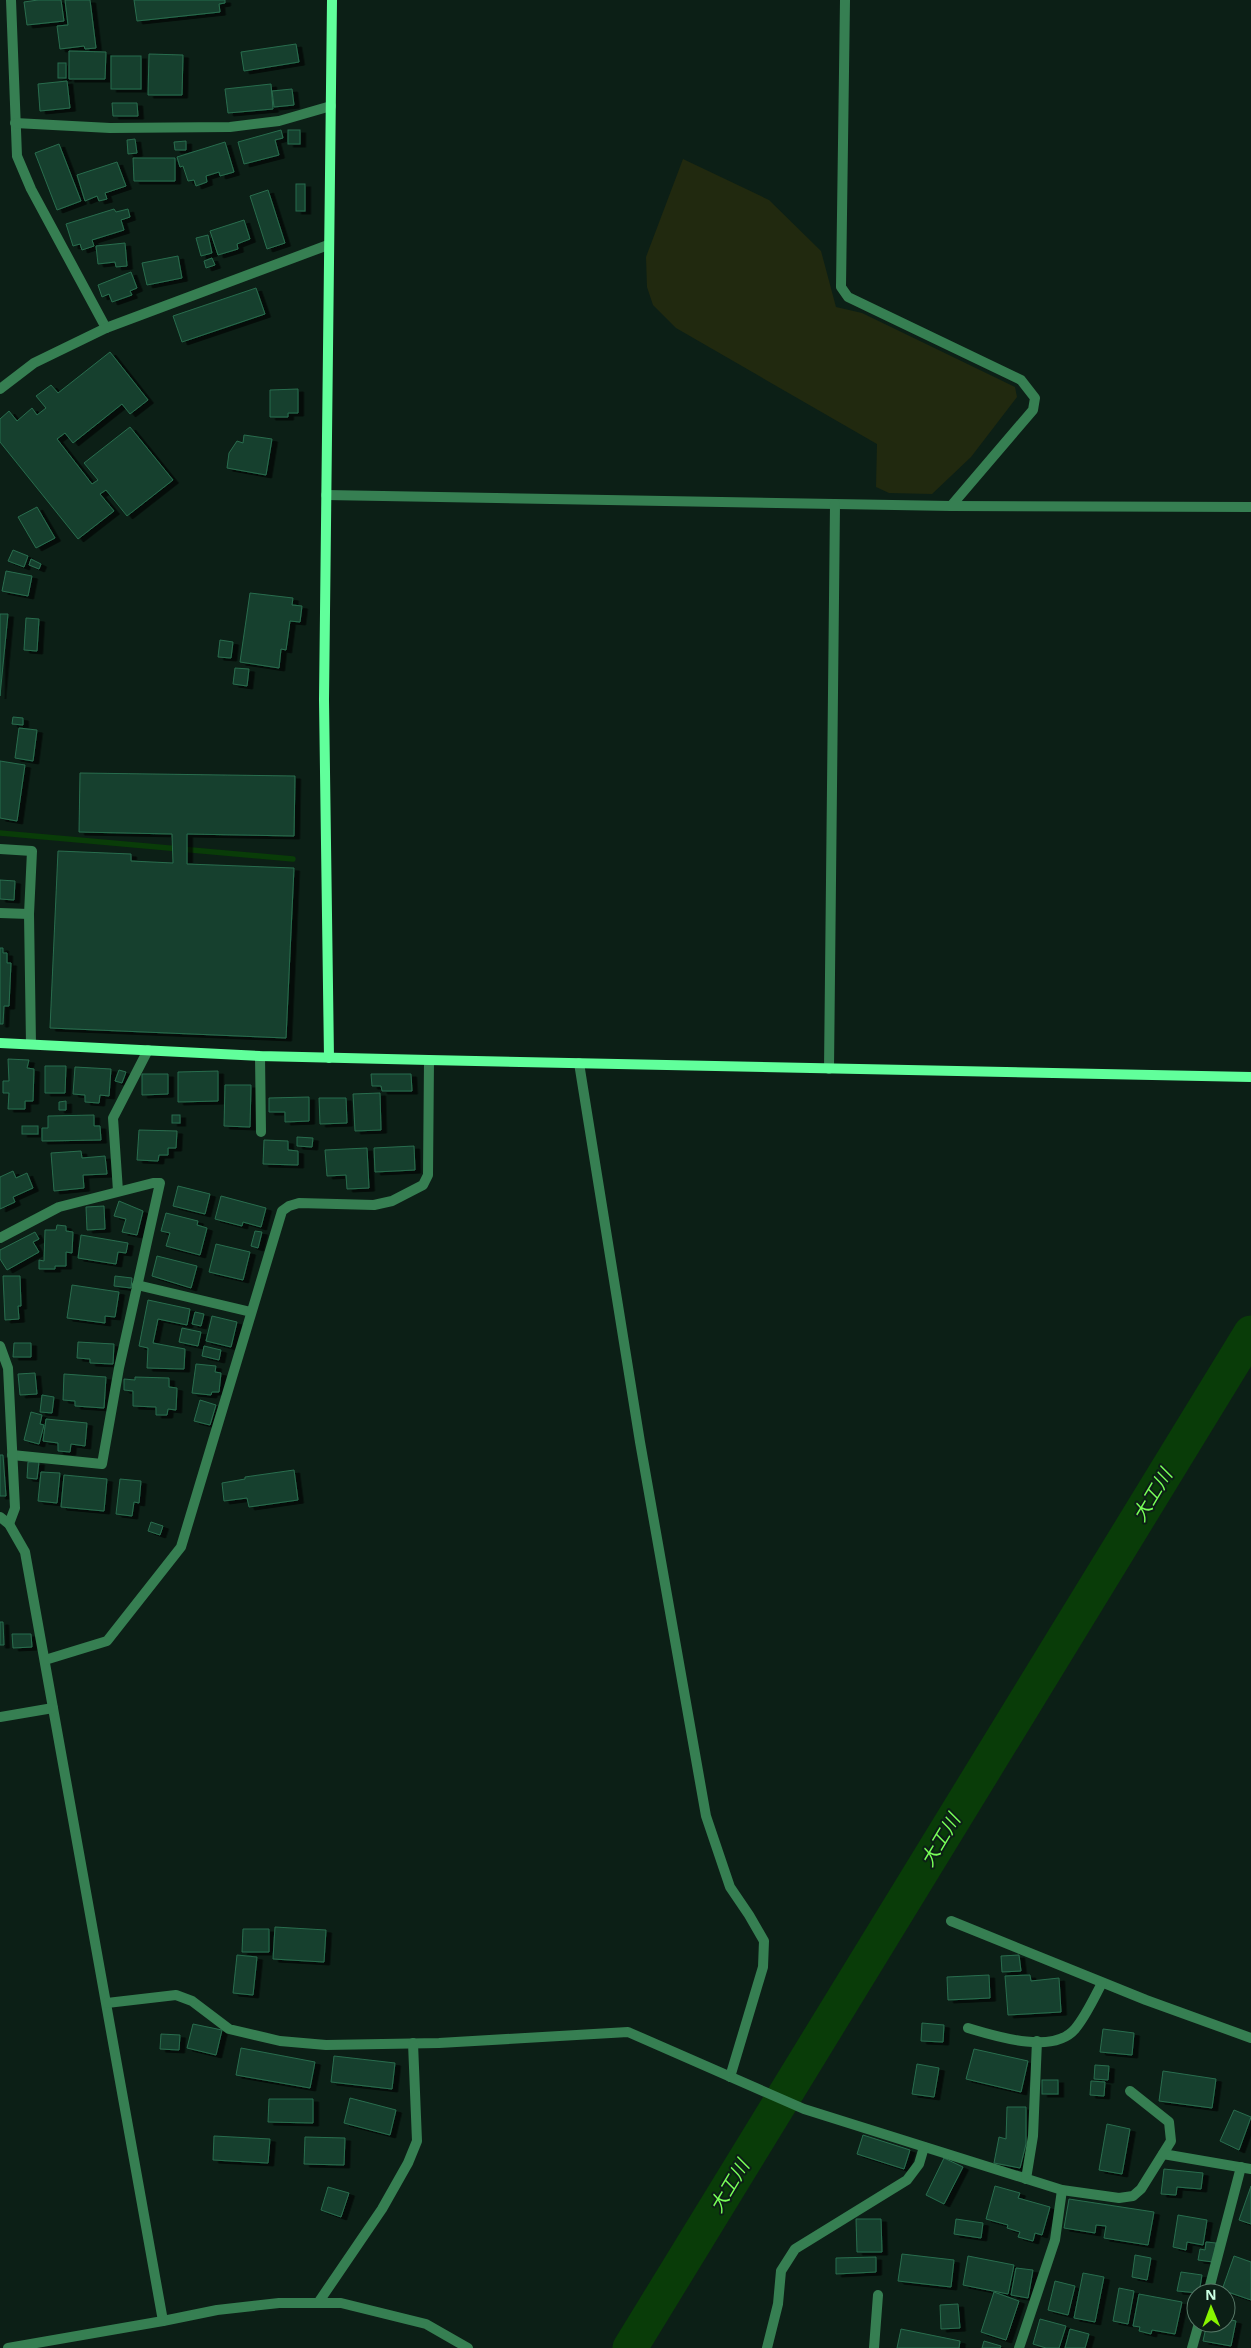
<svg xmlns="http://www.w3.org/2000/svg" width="1251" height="2348" viewBox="0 0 1251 2348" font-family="'Noto Sans','Noto Sans JP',sans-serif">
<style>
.green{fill:#21290f}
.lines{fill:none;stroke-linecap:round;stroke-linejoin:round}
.stream{stroke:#093c08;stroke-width:5.5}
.river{stroke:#093c08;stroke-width:35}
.building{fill:#17402e;stroke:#296d4e;filter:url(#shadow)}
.street{stroke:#367f52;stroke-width:10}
.secondary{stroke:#61ff9b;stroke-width:10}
.labels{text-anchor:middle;stroke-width:4;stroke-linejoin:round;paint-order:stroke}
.water-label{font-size:19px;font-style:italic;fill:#78ff58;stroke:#0c1f16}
</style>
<defs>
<filter id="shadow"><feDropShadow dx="5.5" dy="3" stdDeviation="0" flood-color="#0009"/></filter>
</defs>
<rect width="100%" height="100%" fill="#0c1f16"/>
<polygon class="green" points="683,159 769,200 821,251 836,307 862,313 1015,387 1017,397 971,457 932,494 889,493 876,487 877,444 676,328 653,305 647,287 646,257"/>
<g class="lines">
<polyline class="stream" points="0,833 293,859"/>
<polyline class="river" points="630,2348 1251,1333"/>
</g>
<g class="building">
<polygon points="38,0 61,0 64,21 27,25 24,2"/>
<polygon points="65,0 90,0 96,48 85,49 84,46 60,49 57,26 68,25"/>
<polygon points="134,0 225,0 225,3 219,4 220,12 137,21"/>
<polygon points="296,44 299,62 244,71 241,52"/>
<polygon points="69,51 106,52 105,79 69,79"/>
<polygon points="149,54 183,55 182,95 148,95"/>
<rect x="111" y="56" width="30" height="33"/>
<rect x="58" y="63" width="8" height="15"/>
<polygon points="67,81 70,108 40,111 38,84"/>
<polygon points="271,84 273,109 228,113 225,89"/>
<polygon points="292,89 294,105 274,107 272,91"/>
<polygon points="112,103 137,103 138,116 113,116"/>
<polygon points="281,130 283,138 275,140 279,155 244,164 238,142"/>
<rect x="288" y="130" width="12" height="14"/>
<polygon points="135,139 137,153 128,154 127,140"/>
<polygon points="186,141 186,150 175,150 174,142"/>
<polygon points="225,142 234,172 220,176 219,172 206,176 207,182 196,186 194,180 188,181 183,166 180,167 177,157"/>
<polygon points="59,144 81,201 57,210 35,153"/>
<polygon points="133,158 175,158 175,181 134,181"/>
<polygon points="117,162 126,186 105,193 107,199 99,201 97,196 85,201 77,175"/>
<rect x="296" y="184" width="9" height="27"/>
<polygon points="268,190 285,243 267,249 250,196"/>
<polygon points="114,209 116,212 128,209 130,217 121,220 124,230 92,240 94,246 82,250 80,244 73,246 66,224"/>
<polygon points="244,220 250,239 237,244 238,249 218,255 210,231"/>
<polygon points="208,235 212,253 201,256 196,238"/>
<polygon points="125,243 127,266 116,267 115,262 98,264 96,246"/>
<polygon points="178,256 182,278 147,285 142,263"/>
<polygon points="212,258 215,265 206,268 204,261"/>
<polygon points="131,272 137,288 130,291 132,295 112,302 109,294 102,297 98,285"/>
<polygon points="256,288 265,314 182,342 173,316"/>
<polygon points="110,352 148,400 130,414 122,404 73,443 65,433 57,439 92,484 98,480 84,463 130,427 173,480 127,516 106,490 100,494 114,511 78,539 0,442 0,419 9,411 17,421 32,408 37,415 46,408 36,396 51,385 58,393"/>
<polygon points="298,389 298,413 288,413 288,417 270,417 270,390"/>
<polygon points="244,435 272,439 266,475 227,468 229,453 237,441 243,443"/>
<polygon points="37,507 55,538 36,548 18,517"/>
<polygon points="13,550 28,556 24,567 8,561"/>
<polygon points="31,559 41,564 39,569 29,565"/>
<polygon points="6,571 32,576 28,596 2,591"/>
<polygon points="250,593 293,598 292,605 302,606 300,622 290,621 286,650 281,649 279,668 240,662"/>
<polygon points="0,614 8,614 0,696"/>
<polygon points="26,618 39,619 37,651 24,650"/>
<polygon points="220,640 233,642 231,658 218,657"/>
<polygon points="235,668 249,669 247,686 233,684"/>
<polygon points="13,717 23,718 23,725 12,724"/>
<polygon points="19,728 37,730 33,761 15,758"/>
<polygon points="0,761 25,765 17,821 0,818"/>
<polygon points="80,773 295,776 294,836 187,834 187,864 294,868 286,1038 50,1028 58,851 131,854 131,861 173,863 172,834 79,832"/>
<polygon points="0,880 15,881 14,900 0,899"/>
<polygon points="0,948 3,948 3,953 7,953 7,963 11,963 9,1006 4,1006 3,1024 0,1024"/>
<polygon points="8,1059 29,1060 27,1068 34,1069 33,1101 25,1101 25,1109 8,1109 9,1093 3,1093 3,1081 9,1081"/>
<polygon points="45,1066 66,1066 65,1093 45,1093"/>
<polygon points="75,1067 111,1069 109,1096 100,1095 99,1103 85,1102 85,1095 73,1094"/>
<polygon points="119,1070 126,1072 122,1083 115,1081"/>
<polygon points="218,1071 218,1101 178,1102 178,1072"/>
<polygon points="142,1074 168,1074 168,1094 142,1095"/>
<polygon points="371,1074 411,1074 412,1091 382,1091 381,1086 372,1086"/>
<polygon points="225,1085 251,1085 250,1127 224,1126"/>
<polygon points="380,1093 381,1130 355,1131 353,1094"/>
<polygon points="309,1097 309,1121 285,1122 285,1112 269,1112 269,1098"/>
<polygon points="319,1098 346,1098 347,1123 320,1124"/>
<polygon points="66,1101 66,1110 59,1110 59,1102"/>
<polygon points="94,1115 94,1126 100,1126 101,1140 42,1141 42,1128 48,1128 48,1116"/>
<rect x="172" y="1115" width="8" height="8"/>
<rect x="22" y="1126" width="16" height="8"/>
<polygon points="139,1130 177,1131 176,1148 168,1148 168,1155 159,1155 158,1161 137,1160"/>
<polygon points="297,1137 313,1138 312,1147 297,1146"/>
<polygon points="264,1140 288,1141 288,1150 298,1151 298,1165 263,1164"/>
<polygon points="414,1146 415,1170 375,1172 374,1148"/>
<polygon points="367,1148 369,1188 347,1189 346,1175 327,1176 325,1150"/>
<polygon points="81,1151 82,1158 105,1156 107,1174 83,1175 84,1188 54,1191 51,1153"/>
<polygon points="13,1171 16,1178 27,1173 33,1188 13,1197 15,1202 0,1209 0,1177"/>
<polygon points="178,1186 210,1194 205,1214 173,1206"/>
<polygon points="221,1196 266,1208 261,1227 243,1222 242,1226 215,1219"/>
<polygon points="119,1201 143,1211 137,1235 122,1232 126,1219 114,1216"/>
<polygon points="104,1206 105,1229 87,1230 86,1207"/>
<polygon points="166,1213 198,1221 197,1225 207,1228 200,1255 166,1246 170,1233 161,1231"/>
<polygon points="57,1225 66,1226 66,1231 73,1232 72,1253 66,1252 66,1266 55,1266 55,1269 39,1269 39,1260 44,1261 45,1230 56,1230"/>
<polygon points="255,1231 262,1232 258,1248 251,1246"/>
<polygon points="35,1232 39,1239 33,1242 39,1252 7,1270 0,1259 0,1250"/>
<polygon points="81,1235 128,1243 126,1253 118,1252 116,1264 78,1258"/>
<polygon points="216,1244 250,1252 243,1280 209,1272"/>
<polygon points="157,1256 197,1266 191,1288 152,1276"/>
<polygon points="3,1276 20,1276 21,1306 18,1306 19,1319 5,1320"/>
<polygon points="115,1276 132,1278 131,1288 114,1286"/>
<polygon points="72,1285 119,1292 115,1317 105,1316 105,1323 67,1318"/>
<polygon points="148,1300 190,1309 187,1325 158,1319 153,1343 185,1349 184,1369 147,1368 148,1348 139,1346"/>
<polygon points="195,1312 204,1314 201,1326 192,1324"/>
<polygon points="212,1316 237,1322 231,1347 206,1341"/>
<polygon points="182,1328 201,1332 198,1346 179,1342"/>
<polygon points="78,1342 114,1344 113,1364 90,1363 90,1359 77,1358"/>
<polygon points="14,1343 31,1343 31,1357 13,1357"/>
<polygon points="204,1346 221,1350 219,1360 202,1356"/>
<polygon points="196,1364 216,1366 215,1372 221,1373 219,1392 212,1392 211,1395 192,1393"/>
<polygon points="35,1373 37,1394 20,1395 18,1374"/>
<polygon points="64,1374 106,1377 104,1408 75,1406 75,1401 63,1400"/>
<polygon points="135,1377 169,1378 169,1387 177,1388 176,1410 168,1409 167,1415 156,1415 156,1407 133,1406 133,1391 124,1390 124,1379 135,1380"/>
<polygon points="42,1395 54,1397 52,1413 40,1412"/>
<polygon points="200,1400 216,1405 210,1425 194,1421"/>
<polygon points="31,1412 42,1415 40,1424 44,1425 39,1444 24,1440"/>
<polygon points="46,1419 87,1423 85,1446 71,1444 70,1452 58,1451 58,1443 43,1441"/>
<polygon points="0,1455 3,1455 6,1496 0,1496"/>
<polygon points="28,1462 39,1462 37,1479 27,1478"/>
<polygon points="294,1470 298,1500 249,1507 247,1498 224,1501 222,1483 245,1479 245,1477"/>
<polygon points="41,1472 60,1473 57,1503 38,1501"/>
<polygon points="64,1475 107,1479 104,1511 61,1507"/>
<polygon points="120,1479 141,1481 139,1503 134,1502 132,1516 116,1514"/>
<polygon points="151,1522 163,1526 160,1535 148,1531"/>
<polygon points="0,1622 3,1622 4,1645 0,1645"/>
<polygon points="12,1634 31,1634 32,1647 13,1648"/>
<polygon points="275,1927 326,1930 324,1962 273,1959"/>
<polygon points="243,1929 269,1929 269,1952 242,1952"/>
<polygon points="237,1955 257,1957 253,1995 233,1993"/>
<polygon points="1019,1955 1021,1971 1002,1972 1001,1956"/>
<polygon points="989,1975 990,1998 948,2000 947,1977"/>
<polygon points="1030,1975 1031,1981 1059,1978 1061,2012 1008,2015 1005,1976"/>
<polygon points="922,2023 944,2025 943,2042 921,2041"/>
<polygon points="193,2024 222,2030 216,2055 187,2048"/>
<polygon points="1103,2029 1134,2033 1132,2055 1100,2052"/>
<polygon points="161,2034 180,2035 179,2050 160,2049"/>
<polygon points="241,2048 315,2062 310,2088 236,2075"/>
<polygon points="974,2049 1028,2061 1021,2092 966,2079"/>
<polygon points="334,2056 395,2063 392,2089 331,2082"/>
<polygon points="917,2064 939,2068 934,2097 912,2094"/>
<polygon points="1095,2065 1109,2066 1108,2080 1094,2079"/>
<polygon points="1163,2071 1216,2079 1212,2108 1159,2101"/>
<rect x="1042" y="2080" width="16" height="14"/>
<polygon points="1091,2081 1105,2082 1104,2096 1090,2095"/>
<polygon points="350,2098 396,2110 390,2135 344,2123"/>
<polygon points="269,2099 313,2099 313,2123 268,2122"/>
<polygon points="1007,2107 1026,2107 1026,2144 1020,2168 994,2163 999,2137 1006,2139"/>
<polygon points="1234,2110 1251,2117 1239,2150 1220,2141"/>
<polygon points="1107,2124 1130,2129 1122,2174 1099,2170"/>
<polygon points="863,2135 910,2150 904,2169 857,2154"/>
<polygon points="214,2136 270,2139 268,2163 213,2160"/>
<polygon points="305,2137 345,2138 344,2165 304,2164"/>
<polygon points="944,2158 963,2167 944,2204 926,2195"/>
<polygon points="1164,2169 1203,2173 1201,2189 1177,2187 1176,2195 1161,2194"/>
<polygon points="995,2186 1020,2193 1018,2198 1050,2207 1042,2235 1035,2233 1033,2241 1018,2237 1020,2232 1007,2228 1008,2225 986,2219"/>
<polygon points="1251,2186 1251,2224 1239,2220"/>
<polygon points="328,2187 349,2193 341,2217 321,2210"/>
<polygon points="1069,2199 1154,2212 1148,2245 1104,2238 1106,2226 1096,2225 1095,2233 1064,2228"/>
<polygon points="1178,2215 1207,2220 1203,2245 1187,2242 1186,2250 1173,2247"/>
<polygon points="856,2219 881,2219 882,2252 857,2252"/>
<polygon points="956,2219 983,2223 981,2238 954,2234"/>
<polygon points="1206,2242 1216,2243 1213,2262 1198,2260 1200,2249 1205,2250"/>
<polygon points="902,2254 954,2260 951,2287 898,2281"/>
<polygon points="1135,2255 1151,2258 1147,2280 1132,2277"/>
<polygon points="968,2256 1014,2265 1008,2294 963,2285"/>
<polygon points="1234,2256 1251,2262 1251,2300 1222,2290"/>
<polygon points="876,2257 876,2272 836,2274 836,2258"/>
<polygon points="1016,2268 1033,2270 1028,2298 1011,2295"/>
<polygon points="1181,2272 1202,2275 1199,2293 1177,2291"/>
<polygon points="1083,2273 1104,2277 1095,2322 1074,2318"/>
<polygon points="1055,2281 1075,2286 1068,2315 1048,2310"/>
<polygon points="1119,2288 1134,2291 1128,2324 1113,2321"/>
<polygon points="994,2292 1019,2301 1006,2340 981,2332"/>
<polygon points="1139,2294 1182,2302 1175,2334 1152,2330 1151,2334 1139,2331 1140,2327 1133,2326"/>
<polygon points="958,2304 960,2328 941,2329 940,2305"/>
<polygon points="1040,2319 1066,2326 1059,2348 1046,2348 1033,2344"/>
<polygon points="1226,2319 1236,2321 1231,2346 1203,2341 1207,2323 1226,2323"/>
<polygon points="901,2329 960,2341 959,2348 897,2348"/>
<polygon points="1070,2329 1089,2334 1085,2348 1065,2348"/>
<polygon points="984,2341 1001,2346 1000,2348 982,2348"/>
</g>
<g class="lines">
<g class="street">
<polyline points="11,0 17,156 31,189 106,328"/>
<polyline points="845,0 841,287 848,297 1021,380 1035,398 1033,410 951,506"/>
<polyline points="15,123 110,128 230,127 279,121 331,106"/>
<polyline points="0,389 34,363 106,328 328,245"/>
<polyline points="326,495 951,506 1251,507"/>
<polyline points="0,849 32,851 29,914 31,1044"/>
<polyline points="0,913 29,914"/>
<polyline points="260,1056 261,1132"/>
<polyline points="579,1063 640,1442 706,1816 730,1887 749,1915 764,1941 763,1967 730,2077"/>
<polyline points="829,1069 835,504"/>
<polyline points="118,1191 113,1118 148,1050"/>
<polyline points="0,1238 59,1207 153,1183 160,1183 119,1368 102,1464 12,1455"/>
<polyline points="137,1285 251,1312"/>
<polyline points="0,1346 8,1368 15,1508 9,1524"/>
<polyline points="0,1517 9,1524 25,1552 163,2321"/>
<polyline points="45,1660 107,1641 181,1547 282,1211 289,1206 299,1203 374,1205 392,1201 423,1185 428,1175 429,1060"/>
<polyline points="0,1717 53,1708"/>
<polyline points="951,1921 1146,2000 1251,2038"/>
<polyline points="107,2003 176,1995 192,2001 229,2029 280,2041 326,2045 439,2043 628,2032 804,2109 1062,2190 1119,2198 1133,2196 1141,2189 1171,2141 1169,2122 1130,2091"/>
<path d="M968,2028C995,2036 1053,2055 1075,2029C1086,2016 1094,1998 1102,1983"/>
<polyline points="1163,2154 1251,2169"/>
<polyline points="1026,2179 1033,2136 1037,2041"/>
<polyline points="1208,2293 1241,2167"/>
<polyline points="318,2303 382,2209 408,2163 417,2141 413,2043"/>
<polyline points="8,2348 163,2321 217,2310 279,2303 341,2303 426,2324 468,2348"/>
<polyline points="767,2348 778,2304 781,2271 795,2249 907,2180 919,2164 924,2147"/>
<polyline points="874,2348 878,2295"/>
<polyline points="1019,2348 1055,2240 1062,2190"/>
<polyline points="1192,2348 1199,2323"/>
</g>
<g class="secondary">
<polyline points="0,1043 260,1056 429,1060 1251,1077"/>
<polyline points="329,1058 324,700 332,0"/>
</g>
</g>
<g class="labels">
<g class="water-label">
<text transform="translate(1152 1495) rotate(-59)" y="7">大工川</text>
<text transform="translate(940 1840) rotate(-59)" y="7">大工川</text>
<text transform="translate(729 2186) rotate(-59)" y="7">大工川</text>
</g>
</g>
<g transform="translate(1211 2308) rotate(359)"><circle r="24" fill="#0c1f16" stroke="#587968"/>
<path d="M0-4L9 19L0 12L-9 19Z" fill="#88f500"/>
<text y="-8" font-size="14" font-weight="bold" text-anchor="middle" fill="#caffe2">N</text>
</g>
</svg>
